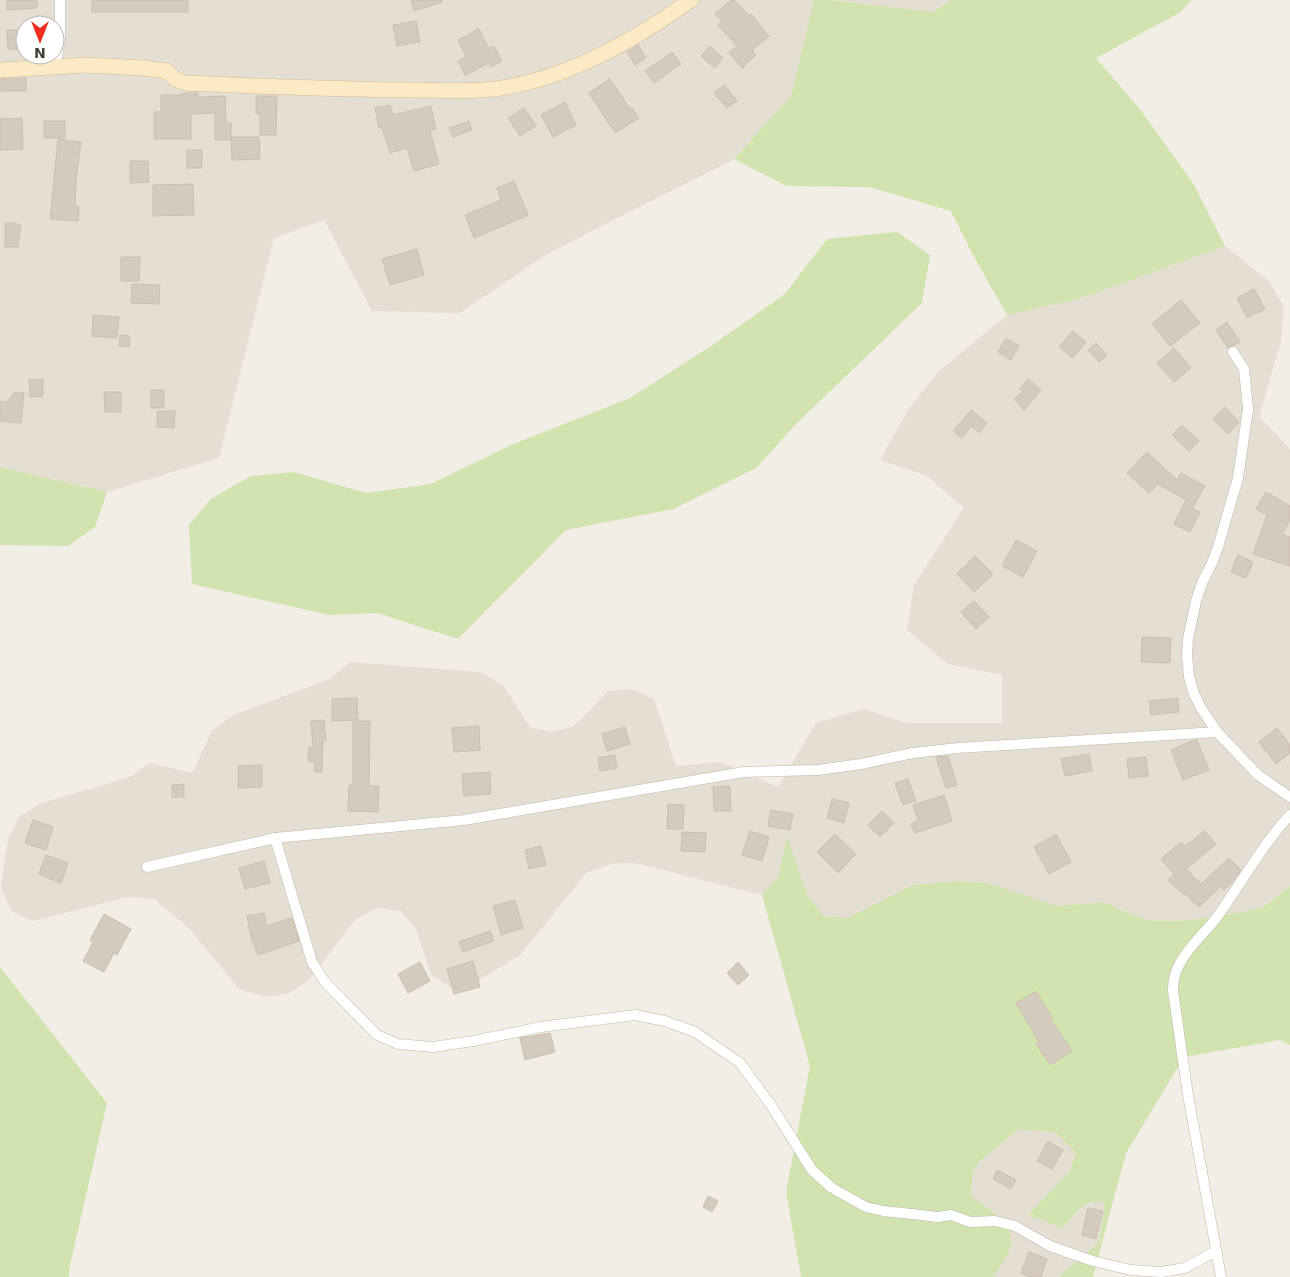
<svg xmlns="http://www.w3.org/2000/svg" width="1290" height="1277" viewBox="0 0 1290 1277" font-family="'DejaVu Sans',sans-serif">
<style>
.residential{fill:#e5ded3;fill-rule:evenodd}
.green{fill:#d1e4b0}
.building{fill:#d5cabe;stroke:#cdbfaf}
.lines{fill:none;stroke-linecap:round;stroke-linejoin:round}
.street-casing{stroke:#bfb7ab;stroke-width:11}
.secondary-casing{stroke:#cfbc97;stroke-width:16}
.street{stroke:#fff;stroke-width:10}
.secondary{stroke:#fbeac5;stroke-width:15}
</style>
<rect width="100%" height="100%" fill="#f2ede5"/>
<g class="residential">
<path d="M0,0H814L791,96L734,159L547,254L460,313L372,311L324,220L274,238L219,458L107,492L0,467ZM25,25H55V55H25Z"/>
<polygon points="831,0 951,0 933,12"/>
<polygon points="1225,246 1269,281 1284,307 1281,341 1259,417 1290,449 1290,886 1262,908 1216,917 1176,921 1147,920 1103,902 1056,906 988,883 959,881 913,885 848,919 824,916 808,897 787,837 778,877 762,895 635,863 611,864 587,872 520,955 476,982 450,987 431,974 416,929 401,911 376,908 356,919 308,981 287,994 264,997 239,989 190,929 154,899 128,897 33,921 12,912 1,888 8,839 19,817 39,804 130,777 149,763 192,773 212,731 233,715 330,679 350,662 480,672 503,685 530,727 552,732 574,726 608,691 632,689 654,699 676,766 721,762 778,787 816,723 864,709 907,723 1002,723 1002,675 948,664 907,630 914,585 964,508 927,476 880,460 908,410 939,371 1007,315 1079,299"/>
<polygon points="1019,1129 1056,1133 1076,1153 1070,1171 1028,1215 1063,1228 1086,1203 1099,1201 1105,1203 1099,1242 1059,1277 993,1277 1011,1247 971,1196 973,1171 980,1161"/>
</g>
<g class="green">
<polygon points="814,0 831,0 933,12 951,0 1192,0 1179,13 1096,58 1139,108 1193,183 1225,246 1079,299 1007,315 973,255 951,211 869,187 787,186 734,159 791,96"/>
<polygon points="897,232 930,255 922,303 796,424 756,468 673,509 566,530 458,639 377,613 329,615 192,584 189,525 211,499 251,476 294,472 366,493 431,484 511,445 630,398 711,346 785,294 827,239"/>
<polygon points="0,467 107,492 95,527 68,546 0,545"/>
<path d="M787,836L808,897L824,916L848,918L913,885L959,881L988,883L1056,906L1103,902L1147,920L1176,921L1216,917L1262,908L1290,886V1045L1280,1040L1184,1057L1126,1153L1093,1277H1059L1099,1242L1105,1203C1086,1195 1074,1216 1063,1228L1028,1215L1070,1171L1076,1153L1056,1133L1019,1129L980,1161L973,1171L971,1196C986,1208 1016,1223 1011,1246C1009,1254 998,1269 993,1277H801L786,1192L810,1066L762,895L778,877Z"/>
<polygon points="0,967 107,1103 69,1270 69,1277 0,1277"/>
</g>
<g class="building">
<polygon points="7,0 37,0 37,8 7,10"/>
<rect x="92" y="0" width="96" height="12"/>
<polygon points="411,0 442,0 442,2 414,11"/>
<polygon points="732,0 734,0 740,7 741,6 749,16 751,14 769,36 752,50 756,55 742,68 729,53 737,46 718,25 722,22 715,13"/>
<polygon points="416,21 420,42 397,46 393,25"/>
<polygon points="479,29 489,49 494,46 502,61 491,67 489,63 465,75 458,61 466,57 458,40"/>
<polygon points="7,30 25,30 25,49 8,49"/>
<polygon points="638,45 646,58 635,65 627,52"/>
<polygon points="710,46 723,58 715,68 701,56"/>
<polygon points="672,52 681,64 654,83 645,71"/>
<polygon points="26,78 26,91 1,91 1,79"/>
<polygon points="610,79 630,109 632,108 639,118 615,133 589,93"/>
<polygon points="724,85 737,101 727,108 714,93"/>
<polygon points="183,93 198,93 198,97 225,96 226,123 231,123 231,140 215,140 215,113 191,114 191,139 154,139 154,112 161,112 161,95 183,95"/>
<polygon points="256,96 277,96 276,135 260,135 260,114 256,114"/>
<polygon points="565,102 576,125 553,137 541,115"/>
<polygon points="390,105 393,115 431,106 436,129 430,131 439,164 414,171 407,148 390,153 382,127 379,128 375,108"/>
<polygon points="524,108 536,126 520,136 508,118"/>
<polygon points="22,118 23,149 0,150 0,119"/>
<rect x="44" y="121" width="21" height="17"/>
<polygon points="469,121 472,130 453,137 449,128"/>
<polygon points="231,137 259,137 260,159 232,160"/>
<polygon points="58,139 81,142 76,179 75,206 79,207 78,221 50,219"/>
<rect x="187" y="150" width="15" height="18"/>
<polygon points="130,161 148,161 149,182 130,183"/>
<polygon points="514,181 528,215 474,238 465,215 501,200 497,188"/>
<polygon points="193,184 194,215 153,216 153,185"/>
<polygon points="5,223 16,223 21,226 18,247 5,247"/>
<polygon points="417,249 424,275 390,285 382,259"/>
<polygon points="121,257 140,257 139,281 121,281"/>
<polygon points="132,284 160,285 159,304 131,303"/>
<polygon points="1254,289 1265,309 1247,318 1237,298"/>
<polygon points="1181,300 1200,323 1170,346 1152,324"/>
<polygon points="93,315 119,317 117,338 92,336"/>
<polygon points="1227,322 1240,342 1228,348 1216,330"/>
<polygon points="1073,331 1086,342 1073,358 1059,347"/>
<polygon points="120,335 130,336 129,347 119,346"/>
<polygon points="1006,338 1019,346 1011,360 998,352"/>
<polygon points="1096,343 1107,355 1099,362 1088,350"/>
<polygon points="1174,348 1191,368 1174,382 1157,363"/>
<polygon points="43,379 43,396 30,397 29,380"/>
<polygon points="1028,379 1041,390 1024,410 1014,399 1023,391 1020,389"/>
<rect x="151" y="390" width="13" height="18"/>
<polygon points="15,392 24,393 21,423 0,421 0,401 6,403"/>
<polygon points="104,392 121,392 121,412 105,412"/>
<polygon points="1225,407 1239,422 1228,434 1213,419"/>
<polygon points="971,410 987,423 979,433 971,426 962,438 953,431"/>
<polygon points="157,411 175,411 174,428 157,427"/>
<polygon points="1182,425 1199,441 1189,451 1172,435"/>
<polygon points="1147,452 1177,480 1181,473 1205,486 1192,509 1200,512 1190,532 1174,524 1186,500 1158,484 1149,493 1127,473"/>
<polygon points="1266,492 1290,506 1290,520 1282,534 1290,537 1290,566 1253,554 1267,515 1256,509"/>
<polygon points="1016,540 1037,551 1023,577 1002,566"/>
<polygon points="1238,555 1253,562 1246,578 1231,572"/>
<polygon points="975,556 993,574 974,592 957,574"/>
<polygon points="974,601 989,617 976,629 961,612"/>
<polygon points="1142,637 1171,638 1170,663 1141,662"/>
<polygon points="357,698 358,720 332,721 332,699"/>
<polygon points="1178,698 1179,712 1151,715 1149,701"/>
<polygon points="324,720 326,740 323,740 322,772 315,772 314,762 308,761 309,747 313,747 311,721"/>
<polygon points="353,721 370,721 369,786 379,786 378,812 348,811 349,785 353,785"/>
<polygon points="479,726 480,750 454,752 452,728"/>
<polygon points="625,727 630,744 607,751 602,734"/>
<polygon points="1277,728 1290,745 1290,753 1276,764 1259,742"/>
<polygon points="1194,740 1197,740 1209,770 1183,780 1171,750"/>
<polygon points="1089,754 1092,771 1065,776 1061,759"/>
<polygon points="615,755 617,768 600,771 598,758"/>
<polygon points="948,756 957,785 946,788 936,757"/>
<polygon points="1146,757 1148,776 1129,778 1127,759"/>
<polygon points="262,765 262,787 238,788 238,766"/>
<polygon points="490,772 491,794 464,796 462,774"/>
<polygon points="908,779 916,801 903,805 895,783"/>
<polygon points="184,784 184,797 172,797 172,785"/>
<polygon points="730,786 731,811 714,811 713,787"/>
<polygon points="944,795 952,821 915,833 911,824 918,820 913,805"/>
<polygon points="832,799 849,803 844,823 827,818"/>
<polygon points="668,804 684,805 683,829 667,829"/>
<polygon points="771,810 793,814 790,830 768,826"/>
<polygon points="882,811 894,823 880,837 868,825"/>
<polygon points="33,820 53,827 46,850 25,843"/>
<polygon points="750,831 769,837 762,861 742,855"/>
<polygon points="1205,831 1216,844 1186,869 1201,884 1229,858 1241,870 1232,882 1224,890 1221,886 1199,907 1185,894 1184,895 1168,880 1174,874 1161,859 1181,842 1185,846"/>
<polygon points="682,832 706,833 705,852 681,851"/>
<polygon points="835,834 856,854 838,873 817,852"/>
<polygon points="1056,834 1071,862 1049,874 1034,847"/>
<polygon points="541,846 546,865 529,869 525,850"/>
<polygon points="46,855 68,863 61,883 39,874"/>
<polygon points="264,861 270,883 245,889 239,868"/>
<polygon points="515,900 523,928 501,935 493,906"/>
<polygon points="264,913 266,926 292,918 299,941 258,955 251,937 247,916"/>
<polygon points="104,914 131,929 117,955 114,953 104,972 83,961 93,942 90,940"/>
<polygon points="490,931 494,941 463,952 459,942"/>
<polygon points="473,961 480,987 454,994 447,969"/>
<polygon points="420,962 430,981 408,993 398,974"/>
<polygon points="738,962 749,975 738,985 727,973"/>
<polygon points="1036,991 1052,1017 1050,1018 1072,1051 1050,1065 1036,1044 1039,1042 1016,1003"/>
<polygon points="550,1033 555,1052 525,1060 520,1038"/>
<polygon points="1048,1141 1063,1150 1052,1169 1037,1161"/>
<polygon points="997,1170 1016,1180 1011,1189 993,1179"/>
<polygon points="708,1196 718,1201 712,1212 703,1207"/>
<polygon points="1088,1208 1103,1211 1096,1239 1082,1235"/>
<polygon points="1029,1252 1047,1259 1041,1277 1030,1277 1021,1273"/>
</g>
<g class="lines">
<defs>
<g id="street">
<polyline points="55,66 60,41 60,0"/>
<polyline points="1233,352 1244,369 1248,409 1238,478 1218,547 1212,563 1202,583 1196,601 1188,639 1187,655 1189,677 1194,694 1201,708 1217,732 1258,775 1290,797"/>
<polyline points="275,838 312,962 325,982 377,1035 398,1044 433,1047 473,1041 541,1027 635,1015 665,1021 695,1032 740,1063 771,1105 812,1170 832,1188 866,1207 883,1211 921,1215 938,1217 951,1215 970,1222 995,1221 1015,1226 1050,1246 1093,1261 1131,1270 1161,1272 1185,1268 1216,1251"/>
<polyline points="147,867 275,838 464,820 744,772 818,770 861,764 913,753 958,748 1217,732"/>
<path d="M1221,1277L1188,1095L1173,991C1173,981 1174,974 1179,965C1188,947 1205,933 1217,917C1241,884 1262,845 1290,815"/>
</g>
<path id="secondary" d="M0,70L86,65L144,68L167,71L175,79L185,83C261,86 336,90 412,90C444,90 476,93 507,87C574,75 636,39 691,0"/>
</defs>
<use href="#street" class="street-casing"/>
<use href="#secondary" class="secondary-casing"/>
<use href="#street" class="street"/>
<use href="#secondary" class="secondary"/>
</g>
<g transform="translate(40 40) rotate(180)"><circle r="24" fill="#ffffff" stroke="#b4b1ae"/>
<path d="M0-4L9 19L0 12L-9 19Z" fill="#ee2d1f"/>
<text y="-8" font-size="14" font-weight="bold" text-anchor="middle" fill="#443d35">N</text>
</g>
</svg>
